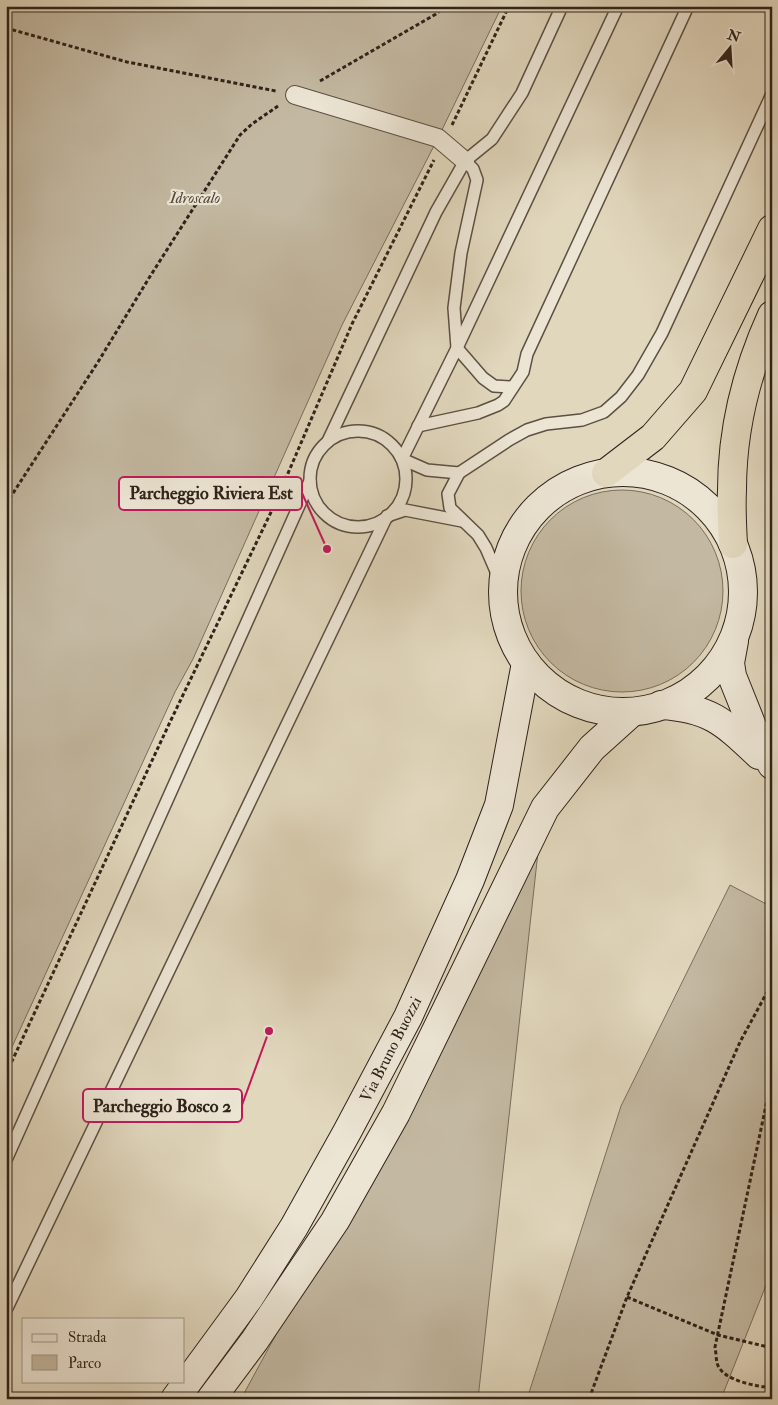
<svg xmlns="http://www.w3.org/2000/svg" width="778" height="1405" viewBox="0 0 778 1405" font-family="'IM FELL Double Pica',serif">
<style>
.green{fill:#c3b8a1;stroke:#796d5e}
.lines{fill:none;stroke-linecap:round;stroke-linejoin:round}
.service-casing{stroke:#5c4f43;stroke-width:14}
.pedestrian-casing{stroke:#5c4f43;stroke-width:20}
.secondary-casing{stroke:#2f221a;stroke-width:30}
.trunk-casing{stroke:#2f221a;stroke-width:30}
.path{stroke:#2f221a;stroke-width:3;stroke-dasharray:4 2.5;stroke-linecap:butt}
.service{stroke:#ece5d4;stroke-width:11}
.pedestrian{stroke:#ece5d4;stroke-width:18}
.secondary{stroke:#ece5d4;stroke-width:28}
.trunk{stroke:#e1d7bd;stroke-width:28}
.labels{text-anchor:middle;stroke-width:4.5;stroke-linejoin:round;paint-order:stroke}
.park-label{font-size:16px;font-style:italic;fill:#54483c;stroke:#ece5d4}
.street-label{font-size:16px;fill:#2f221a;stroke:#ece5d4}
.leader{fill:none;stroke:#c2185b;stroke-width:2}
.callout-dot{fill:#c2185b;stroke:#ece5d4;stroke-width:2}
.callout{fill:#ece5d4;stroke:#c2185b;stroke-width:2}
.callout-label{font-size:18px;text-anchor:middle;font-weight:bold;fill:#2f221a}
</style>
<rect width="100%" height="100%" fill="#e1d7bd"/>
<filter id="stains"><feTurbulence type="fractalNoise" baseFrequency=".004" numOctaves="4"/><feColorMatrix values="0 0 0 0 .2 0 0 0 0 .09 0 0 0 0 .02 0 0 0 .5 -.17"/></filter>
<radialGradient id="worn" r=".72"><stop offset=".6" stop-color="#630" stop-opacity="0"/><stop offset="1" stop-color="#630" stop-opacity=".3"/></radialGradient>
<g class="green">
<polygon points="6,6 502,6 438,138 342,325 193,659 175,692 6,1060"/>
<circle cx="622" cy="591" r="101"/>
<polygon points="538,852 478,1399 241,1399"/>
<polygon points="730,885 772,907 772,1270 721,1399 527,1399 621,1106"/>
</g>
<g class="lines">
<defs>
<g id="service">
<polyline points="465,161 473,169 477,180 461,253 454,308 457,348 483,378 494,386 512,387"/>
<polyline points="418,426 478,413 498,405 504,401 523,372 527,354 688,6"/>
<circle cx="358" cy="479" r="48"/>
<polyline points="328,441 436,212 465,161 492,139 522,93 562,6"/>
<polyline points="459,473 427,470 402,459 457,348 618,6"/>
<polyline points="502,585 486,548 478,535 450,508 448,494 459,473 509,440 527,430 546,424 582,420 604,412 621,397 638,375 662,333 772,94"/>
<polyline points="6,1160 310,481"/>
<polyline points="6,1310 387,516 405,510 462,521"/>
</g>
<polyline id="pedestrian" points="295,95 438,138 465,161"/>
<g id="secondary">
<circle cx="623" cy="592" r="120"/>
<polyline points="734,641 730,663 732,676 752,726 772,765"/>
<path d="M661,705C710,708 724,722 759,755"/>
<polyline points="175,1399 249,1298 294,1227 347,1132 408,1017 470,880 499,805 526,663"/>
<polyline points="211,1399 255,1340 335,1221 396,1113 545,808 592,748 632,712"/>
</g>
<g id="trunk">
<polyline points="606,473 653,437 693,391 772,229"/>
<path d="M733,544C732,526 731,508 732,490C732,431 747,370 772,315"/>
</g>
</defs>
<use href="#service" class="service-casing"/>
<use href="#pedestrian" class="pedestrian-casing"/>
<use href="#secondary" class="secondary-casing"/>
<use href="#trunk" class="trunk-casing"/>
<g class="path">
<polyline points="6,28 127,62 276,91"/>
<polyline points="320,81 436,14 445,6"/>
<polyline points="452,125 509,6"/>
<polyline points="6,504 98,362 149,278 240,135 252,124 278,106"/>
<polyline points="6,1074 170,722 274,506 352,324 434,160"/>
<path d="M772,1077L715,1347C716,1352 716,1358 717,1363C722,1381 756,1386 772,1388"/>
<polyline points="627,1297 718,1335 772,1348"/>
<polyline points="589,1399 627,1297 740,1042 772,983"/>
</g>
<use href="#service" class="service"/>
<use href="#pedestrian" class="pedestrian"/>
<use href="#secondary" class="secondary"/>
<use href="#trunk" class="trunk"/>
</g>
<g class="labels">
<g class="park-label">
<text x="195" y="203">Idroscalo</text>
</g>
<g class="street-label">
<text transform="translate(390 1049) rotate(-63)" y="6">Via Bruno Buozzi</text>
</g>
</g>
<path class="leader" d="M327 549L302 493M269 1031L242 1105"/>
<g class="callout-dot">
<circle cx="327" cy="549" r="5"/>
<circle cx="269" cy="1031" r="5"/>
</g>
<g class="callout">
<rect x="119" y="477" width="183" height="33" rx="5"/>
<rect x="83" y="1089" width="159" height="33" rx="5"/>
</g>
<g class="callout-label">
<text x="211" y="499">Parcheggio Riviera Est</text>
<text x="162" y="1112">Parcheggio Bosco 2</text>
</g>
<rect width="778" height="1405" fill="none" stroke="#e1d7bd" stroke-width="25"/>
<rect x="8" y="8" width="763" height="1390" fill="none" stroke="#2f221a" stroke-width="2.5"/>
<rect x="12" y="12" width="753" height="1380" fill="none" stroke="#2f221a"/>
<rect x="22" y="1318" width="162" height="65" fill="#ece5d4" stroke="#a0978a"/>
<rect x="32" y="1334" width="25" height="8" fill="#ece5d4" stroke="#a0978a"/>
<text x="68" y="1342" font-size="15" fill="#2f221a">Strada</text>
<rect x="32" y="1355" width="25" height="15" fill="#c3b8a1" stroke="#a0978a"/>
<text x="68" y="1368" font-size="15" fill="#2f221a">Parco</text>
<g transform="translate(730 48) rotate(18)" stroke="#ece5d4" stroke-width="4" paint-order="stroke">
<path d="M0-4L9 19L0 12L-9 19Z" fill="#2f221a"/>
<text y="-8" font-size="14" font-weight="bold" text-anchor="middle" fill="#2f221a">N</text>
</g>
<rect width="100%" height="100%" filter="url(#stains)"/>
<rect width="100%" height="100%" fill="url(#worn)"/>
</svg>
